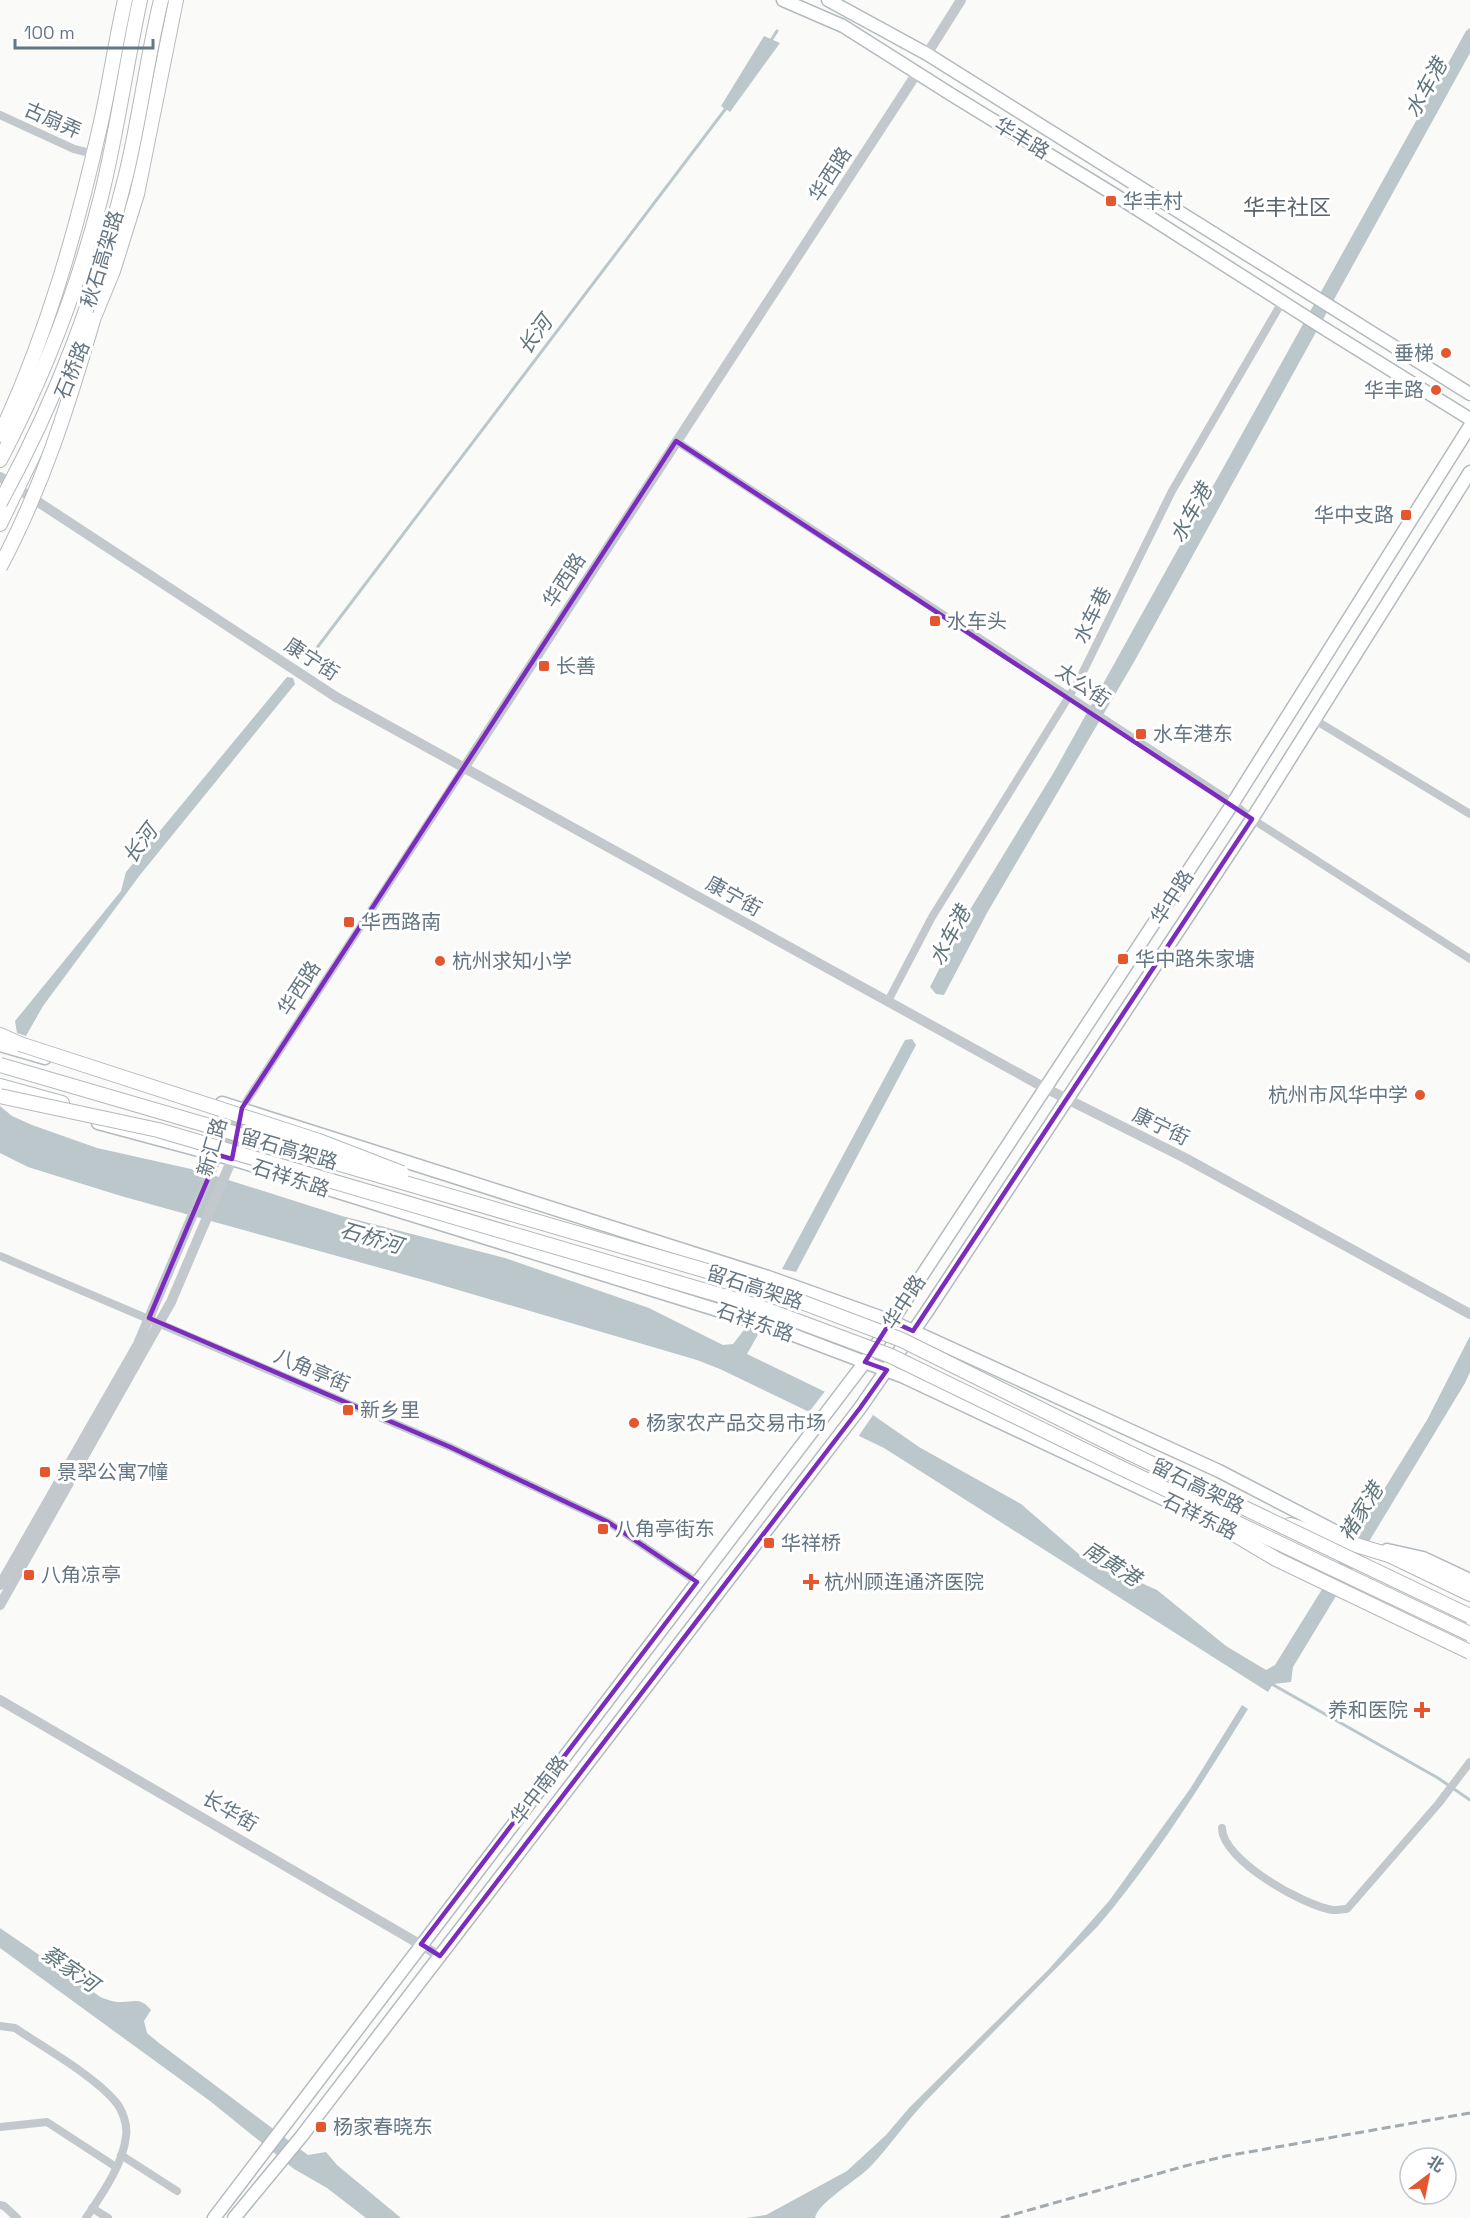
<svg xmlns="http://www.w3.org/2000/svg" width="1470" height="2218" viewBox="0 0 1470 2218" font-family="'Space Grotesk','Noto Sans SC',sans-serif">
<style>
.water{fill:#bbc7cb}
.pier{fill:#fafaf8}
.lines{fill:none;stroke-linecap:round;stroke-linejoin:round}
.stream{stroke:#bbc7cb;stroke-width:3}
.secondary-casing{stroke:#b3babf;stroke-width:15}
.primary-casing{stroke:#b5babe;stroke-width:16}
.trunk-casing{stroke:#b4b9bd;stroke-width:16}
.minor{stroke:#c3c8cc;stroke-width:8}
.tertiary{stroke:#c3c8cc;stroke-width:10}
.secondary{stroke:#fff;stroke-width:12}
.primary{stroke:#fff;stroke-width:14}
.trunk{stroke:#fff;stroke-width:14}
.rail{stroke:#a2aab0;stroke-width:3;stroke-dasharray:9 4.5;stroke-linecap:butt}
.trunk-bridge-casing{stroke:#b4b9bd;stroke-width:16;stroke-linecap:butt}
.trunk-bridge{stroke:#fff;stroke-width:14}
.marked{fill:none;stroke:#7b2cbf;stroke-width:4.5;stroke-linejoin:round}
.poi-dot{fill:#e4572e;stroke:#fff;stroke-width:2}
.labels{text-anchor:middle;stroke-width:6;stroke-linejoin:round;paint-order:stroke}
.street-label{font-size:20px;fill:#657683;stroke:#fff}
.poi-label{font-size:20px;fill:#657683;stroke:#fff;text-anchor:start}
.water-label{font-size:21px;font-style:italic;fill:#60757c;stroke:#fff}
.quarter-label{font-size:22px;fill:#57646e;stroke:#fff}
</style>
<rect width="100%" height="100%" fill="#fafaf8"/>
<g class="water">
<polygon points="1470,28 1470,53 1134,662 987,913 944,995 936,994 930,987 968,913 1054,772 1466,31"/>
<polygon points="764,36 780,43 730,112 721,106"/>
<polygon points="287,677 293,678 295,684 140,875 43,1006 26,1036 17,1033 15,1021 121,891 126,872"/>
<polygon points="912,1039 916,1045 796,1272 782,1269 905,1040"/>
<polygon points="0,1106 12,1116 32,1125 97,1148 200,1171 342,1216 505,1258 649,1308 723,1345 733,1344 747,1326 760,1331 747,1354 873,1415 919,1447 1021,1504 1081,1556 1157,1590 1226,1646 1266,1670 1275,1665 1427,1420 1470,1336 1470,1372 1465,1383 1293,1667 1291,1682 1273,1684 1268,1692 884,1448 720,1369 697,1360 431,1282 121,1196 28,1167 0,1153"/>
<path d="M1242,1705L1248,1709C1202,1783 1155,1859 1098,1926C1040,1985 982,2043 924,2103C905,2123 890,2146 871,2166C858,2180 818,2202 815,2218H746L766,2215L847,2171L886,2135L909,2108L1049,1969L1109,1901L1190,1789Z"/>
<path d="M0,1928L102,1998C107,1999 113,2002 118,2002C134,2003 139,1996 151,2010L144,2021L147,2033L159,2043L308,2155L326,2152L337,2165L401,2218H366L327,2188L294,2169L210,2101L0,1948Z"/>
</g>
<polygon class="pier" points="826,1390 873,1415 858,1437 809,1412"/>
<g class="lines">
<g class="stream">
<polyline points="770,42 777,31"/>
<polyline points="313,653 727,107"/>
<polyline points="1270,1683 1438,1778 1470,1800"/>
</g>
<defs>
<g id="secondary">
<polyline points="783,0 843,26 952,95 1115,195 1325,329 1470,419"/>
<polyline points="828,0 927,54 1470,394"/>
<polyline points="0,1045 45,1058"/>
<polyline points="222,1103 768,1277 891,1321 1219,1471 1350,1539"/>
<polyline points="98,1123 232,1159 775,1328 904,1377 1206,1519"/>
<polyline points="1387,1550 1423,1558 1470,1580"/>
<polyline points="214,2218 865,1362 1233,803 1470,426"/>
<polyline points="234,2218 301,2137 860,1408 926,1313 1252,819 1470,472"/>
</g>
<g id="primary">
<polyline points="89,329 113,271 137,194 176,0"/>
<path d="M0,435C47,335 77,229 101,122C110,81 116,40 125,0"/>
<polyline points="0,524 59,402 74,366"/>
</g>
<g id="trunk">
<path d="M0,460C44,376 78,288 101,197C117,132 126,65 140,0"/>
<polyline points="0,1035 20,1044"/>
<polyline points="0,1086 62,1103"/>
<polyline points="1290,1525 1389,1555 1470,1594"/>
</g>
</defs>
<use href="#secondary" class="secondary-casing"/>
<use href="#primary" class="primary-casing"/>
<use href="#trunk" class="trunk-casing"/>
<g class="minor">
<polyline points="0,115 74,149 94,154"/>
<polyline points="676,441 1233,803 1252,819 1470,959"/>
<polyline points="1315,720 1470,814"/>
<polyline points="888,1001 932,917 1078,682 1172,491 1282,302"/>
<polyline points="242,1108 464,768"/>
<polyline points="0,1256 450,1447 608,1522 697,1582"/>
<path d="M1222,1828C1222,1860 1304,1906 1333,1910C1338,1910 1343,1909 1347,1909L1439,1803L1470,1762"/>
<path d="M0,2026L15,2028C46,2049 91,2074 115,2101C122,2109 128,2125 126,2136C123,2165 102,2194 86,2218"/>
<polyline points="0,2127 47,2122 116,2167"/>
<polyline points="121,2155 177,2191"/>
<polyline points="0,2205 4,2206 17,2218"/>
<polyline points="92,2208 108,2218"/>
</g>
<g class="tertiary">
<polyline points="927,54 961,0"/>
<polyline points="0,477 336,697 1045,1088 1185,1158 1470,1314"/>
<polyline points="464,768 917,73"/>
<polyline points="0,1585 138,1344 218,1155 233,1126"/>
<polyline points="0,1605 171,1302 232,1159 242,1109"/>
<polyline points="0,1700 440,1956"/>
</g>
<use href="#secondary" class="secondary"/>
<use href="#primary" class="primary"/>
<use href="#trunk" class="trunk"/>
<polyline class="rail" points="1001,2218 1185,2166 1226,2156 1470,2113"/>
<defs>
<g id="trunk-bridge">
<path d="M0,503C58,397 97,292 126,175C140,117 147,58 161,0"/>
<path d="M0,567C42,488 68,406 93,320"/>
<polyline points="20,1044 319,1141 402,1173"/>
<polyline points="0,1065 762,1287 902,1340 1119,1448 1470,1616"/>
<polyline points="0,1096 158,1130 757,1306 891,1356 1115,1465 1470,1634"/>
<polyline points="1200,1514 1276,1559 1470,1652"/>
</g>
</defs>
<use href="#trunk-bridge" class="trunk-bridge-casing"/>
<use href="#trunk-bridge" class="trunk-bridge"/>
</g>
<path class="marked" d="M676,441L1252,819L913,1331L891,1321L865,1362L887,1370L860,1408L440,1956L421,1944L697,1582L608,1522L450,1447L149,1318L218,1155L232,1159L242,1108Z"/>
<g class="poi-dot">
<rect x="1105" y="195" width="12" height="12" rx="3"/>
<circle cx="1446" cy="353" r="6"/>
<circle cx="1436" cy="390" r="6"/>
<rect x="1400" y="509" width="12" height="12" rx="3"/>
<rect x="929" y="615" width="12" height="12" rx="3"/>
<rect x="538" y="660" width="12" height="12" rx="3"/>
<rect x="1135" y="728" width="12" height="12" rx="3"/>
<rect x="343" y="916" width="12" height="12" rx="3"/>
<rect x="1117" y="953" width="12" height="12" rx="3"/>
<circle cx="440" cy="961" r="6"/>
<circle cx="1420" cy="1095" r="6"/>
<rect x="342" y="1404" width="12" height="12" rx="3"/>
<circle cx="634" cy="1423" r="6"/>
<rect x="39" y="1466" width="12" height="12" rx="3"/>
<rect x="597" y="1523" width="12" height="12" rx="3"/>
<rect x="763" y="1537" width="12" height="12" rx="3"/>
<rect x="23" y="1569" width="12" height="12" rx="3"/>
<path d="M808 1573h6v6h6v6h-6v6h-6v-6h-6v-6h6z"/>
<path d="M1419 1701h6v6h6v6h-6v6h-6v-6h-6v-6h6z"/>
<rect x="315" y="2121" width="12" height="12" rx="3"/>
</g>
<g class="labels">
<g class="street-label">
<text transform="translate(53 120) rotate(24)" y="7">古扇弄</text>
<text transform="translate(1022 138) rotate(31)" y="7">华丰路</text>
<text transform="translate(830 174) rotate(-57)" y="7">华西路</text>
<text transform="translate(102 259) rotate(-73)" y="7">秋石高架路</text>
<text transform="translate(72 370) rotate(-68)" y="7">石桥路</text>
<text transform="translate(564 580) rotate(-57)" y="7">华西路</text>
<text transform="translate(1092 615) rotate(-64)" y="7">水车巷</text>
<text transform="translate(312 659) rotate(33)" y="7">康宁街</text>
<text transform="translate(1083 685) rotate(34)" y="7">太公街</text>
<text transform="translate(734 896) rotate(29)" y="7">康宁街</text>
<text transform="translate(1172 897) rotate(-57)" y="7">华中路</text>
<text transform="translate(299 988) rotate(-57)" y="7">华西路</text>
<text transform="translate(1161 1126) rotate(26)" y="7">康宁街</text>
<text transform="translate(212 1147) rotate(-74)" y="7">新汇路</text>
<text transform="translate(289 1149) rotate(16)" y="7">留石高架路</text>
<text transform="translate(291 1178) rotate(18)" y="7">石祥东路</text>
<text transform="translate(755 1287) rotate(18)" y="7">留石高架路</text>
<text transform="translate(904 1302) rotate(-57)" y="7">华中路</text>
<text transform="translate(755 1322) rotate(19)" y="7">石祥东路</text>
<text transform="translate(312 1370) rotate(23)" y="7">八角亭街</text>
<text transform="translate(1198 1486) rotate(26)" y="7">留石高架路</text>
<text transform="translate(1200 1516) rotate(26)" y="7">石祥东路</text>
<text transform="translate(539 1790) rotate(-53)" y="7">华中南路</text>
<text transform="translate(230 1811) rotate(30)" y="7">长华街</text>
</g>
<g class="poi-label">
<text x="1123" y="208">华丰村</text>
<text x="1434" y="360" text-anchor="end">垂梯</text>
<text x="1424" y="397" text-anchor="end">华丰路</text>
<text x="1394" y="522" text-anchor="end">华中支路</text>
<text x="947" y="628">水车头</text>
<text x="556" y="673">长善</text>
<text x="1153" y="741">水车港东</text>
<text x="361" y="929">华西路南</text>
<text x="1135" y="966">华中路朱家塘</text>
<text x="452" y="968">杭州求知小学</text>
<text x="1408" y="1102" text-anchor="end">杭州市风华中学</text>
<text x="360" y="1417">新乡里</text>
<text x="646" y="1430">杨家农产品交易市场</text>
<text x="57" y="1479">景翆公寓7幢</text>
<text x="615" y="1536">八角亭街东</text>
<text x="781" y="1550">华祥桥</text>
<text x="41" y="1582">八角凉亭</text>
<text x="824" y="1589">杭州顾连通济医院</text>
<text x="1408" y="1717" text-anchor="end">养和医院</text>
<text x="333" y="2134">杨家春晓东</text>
</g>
<g class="water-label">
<text transform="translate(1426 88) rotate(-61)" y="7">水车港</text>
<text transform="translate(535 335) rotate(-53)" y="7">长河</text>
<text transform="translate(1191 513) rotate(-61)" y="7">水车港</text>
<text transform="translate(140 844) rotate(-53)" y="7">长河</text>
<text transform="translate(950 936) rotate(-62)" y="7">水车港</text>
<text transform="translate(371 1238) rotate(16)" y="7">石桥河</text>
<text transform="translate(1361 1512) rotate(-58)" y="7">褚家港</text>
<text transform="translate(1112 1564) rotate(33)" y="7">南黄港</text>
<text transform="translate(70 1969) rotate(35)" y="7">蔡家河</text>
</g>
<g class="quarter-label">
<text x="1287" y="215">华丰社区</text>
</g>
</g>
<g transform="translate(1428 2176) rotate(32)"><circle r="28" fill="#ffffff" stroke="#c1c8cd" stroke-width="1.5"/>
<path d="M0-4.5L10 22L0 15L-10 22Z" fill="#e4572e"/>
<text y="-9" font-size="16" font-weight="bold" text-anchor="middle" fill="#657683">北</text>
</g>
<path d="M15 39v9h138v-9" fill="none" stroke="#657683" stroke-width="3"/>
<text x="24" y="39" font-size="18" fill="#657683" stroke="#ffffff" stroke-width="4.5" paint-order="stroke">100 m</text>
</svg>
